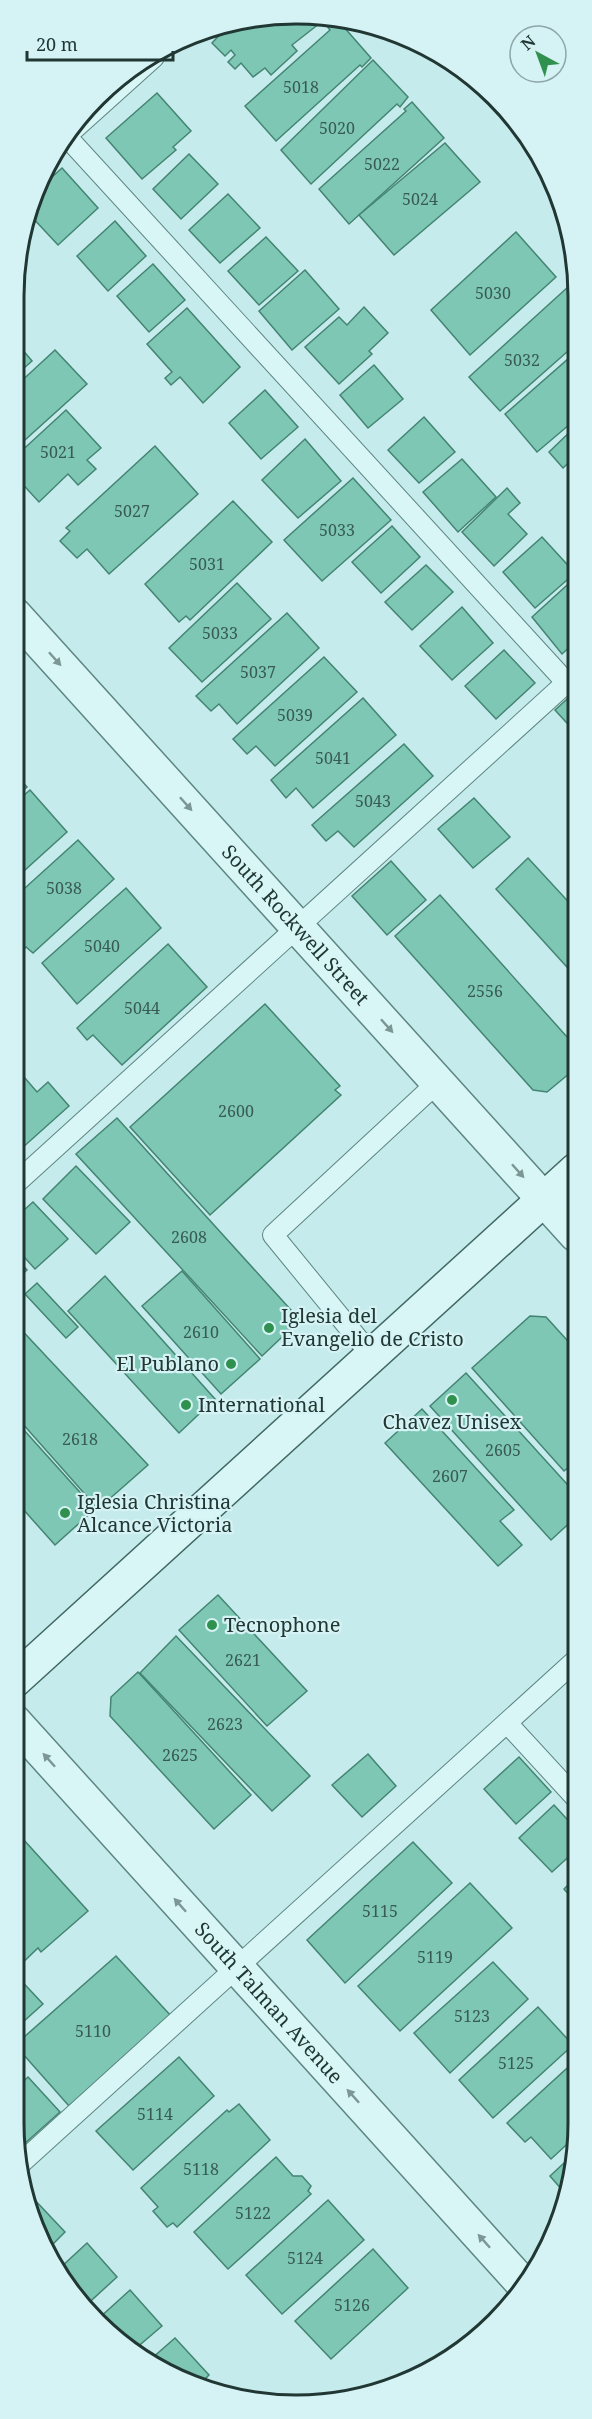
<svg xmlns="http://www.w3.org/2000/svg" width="592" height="2419" viewBox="0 0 592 2419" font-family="'Noto Serif',serif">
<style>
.building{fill:#7ec7b5;stroke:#448472;stroke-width:1.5}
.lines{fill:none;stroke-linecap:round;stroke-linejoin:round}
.lane-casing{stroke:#5d8680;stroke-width:22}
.street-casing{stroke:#5d8680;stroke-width:36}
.secondary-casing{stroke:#406861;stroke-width:36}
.lane{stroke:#d9f6f7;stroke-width:20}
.street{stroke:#d9f6f7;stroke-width:33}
.secondary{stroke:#d9f6f7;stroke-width:33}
.oneway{fill:#7c9695}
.poi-dot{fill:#30914f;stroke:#d5f2f4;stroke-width:2}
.labels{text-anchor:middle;stroke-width:4.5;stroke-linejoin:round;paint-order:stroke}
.number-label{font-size:16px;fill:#385b54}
.street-label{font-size:20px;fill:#203733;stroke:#d5f2f4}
.poi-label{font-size:20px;fill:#203733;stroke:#d5f2f4;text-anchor:start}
.rim{fill:none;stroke:#203733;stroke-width:3}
</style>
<rect width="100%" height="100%" fill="#c6ebec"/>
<g class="building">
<polygon points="329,16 292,45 297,51 271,75 265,68 253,77 241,63 235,69 228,62 235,55 231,50 225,56 212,43 232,22"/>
<polygon points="336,18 371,58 362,67 360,65 276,141 245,106 330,30 327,26"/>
<polygon points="373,60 408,97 400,107 397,104 311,184 281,150"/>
<polygon points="157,93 191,131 173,147 176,150 142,179 106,138"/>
<polygon points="412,102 444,138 349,224 319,189 406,111 404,109"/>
<polygon points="445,143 480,182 394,255 359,215"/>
<polygon points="189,154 218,184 181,219 153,189"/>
<polygon points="62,168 98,208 58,245 31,216 41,187"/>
<polygon points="228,194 260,228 220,263 189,230"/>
<polygon points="115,221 146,256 108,291 77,256"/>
<polygon points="516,232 556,277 470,355 431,310"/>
<polygon points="266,237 298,271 259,305 228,271"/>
<polygon points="153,264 185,300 149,332 117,296"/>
<polygon points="305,270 339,309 292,350 259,311"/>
<polygon points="569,286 576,295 576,344 500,411 469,377"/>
<polygon points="364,307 388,333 369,351 372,354 339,384 305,347 339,317 347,325"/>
<polygon points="187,308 240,367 203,403 180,377 171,385 165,378 172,372 147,344"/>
<polygon points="16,342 32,361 16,375"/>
<polygon points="55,350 87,384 16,448 16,386"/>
<polygon points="576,352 576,419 537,452 505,414"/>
<polygon points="374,365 403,399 368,428 340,395"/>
<polygon points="265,390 298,427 261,459 229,423"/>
<polygon points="66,410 101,448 87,460 96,469 78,485 68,474 39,502 16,477 16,456"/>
<polygon points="424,417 455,452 419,483 388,450"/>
<polygon points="576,426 576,456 563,468 549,452"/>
<polygon points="305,439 341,481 298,518 262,480"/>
<polygon points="155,446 198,494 109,574 87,549 77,558 60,541 70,531 66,528"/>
<polygon points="462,459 496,497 458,532 423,492"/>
<polygon points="353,478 391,520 322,581 284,540"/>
<polygon points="507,488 520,503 508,514 527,534 494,566 462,532"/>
<polygon points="233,501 272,542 190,620 186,616 179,622 145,584"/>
<polygon points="392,526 420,557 381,593 352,562"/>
<polygon points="542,537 575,573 535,608 503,572"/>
<polygon points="426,565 453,592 412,630 385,602"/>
<polygon points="576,577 576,641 562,654 532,617"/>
<polygon points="237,583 271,619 202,682 169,648"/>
<polygon points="462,607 493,643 452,680 420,646"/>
<polygon points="287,613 319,648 237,724 219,704 211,711 196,696"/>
<polygon points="504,650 535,683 496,719 465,686"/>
<polygon points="324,657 357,692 275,766 256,746 247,754 233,739"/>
<polygon points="576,691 576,733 555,710"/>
<polygon points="363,698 396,735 313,808 296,788 286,798 271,780"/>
<polygon points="404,744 433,776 354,847 338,831 326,841 312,825"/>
<polygon points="15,774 27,787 15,798"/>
<polygon points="30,790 67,832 15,879 15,803"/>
<polygon points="474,798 510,837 473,868 438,829"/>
<polygon points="78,840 114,879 33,953 26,947 20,953 15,948 15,897"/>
<polygon points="528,858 576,910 576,977 496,889"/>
<polygon points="391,861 426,900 387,935 352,896"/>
<polygon points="126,888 161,928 77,1004 42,963"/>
<polygon points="440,895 576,1047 576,1068 547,1092 533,1090 395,936"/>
<polygon points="168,944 207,987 122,1065 93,1035 87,1040 77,1028"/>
<polygon points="265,1004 340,1086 335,1090 341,1095 210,1215 130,1127"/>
<polygon points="18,1070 37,1092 48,1082 69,1106 21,1149 15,1141 15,1073"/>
<polygon points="117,1118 300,1320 262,1356 76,1154"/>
<polygon points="76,1166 130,1222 96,1254 43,1199"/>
<polygon points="33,1202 68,1239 35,1269 15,1247 15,1218"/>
<polygon points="15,1256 27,1270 15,1281"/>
<polygon points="182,1271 260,1359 221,1394 142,1306"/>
<polygon points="105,1276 215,1399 179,1433 68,1311"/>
<polygon points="37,1283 78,1327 66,1338 25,1294"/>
<polygon points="530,1316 546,1317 576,1350 576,1461 564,1471 472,1368"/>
<polygon points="15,1323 148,1465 98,1509 14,1414"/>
<polygon points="466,1373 576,1494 576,1517 551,1540 430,1406"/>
<polygon points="422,1409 514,1510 500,1521 522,1545 498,1566 385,1443"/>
<polygon points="14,1419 95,1509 55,1545 14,1499"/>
<polygon points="218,1595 307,1691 267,1726 179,1630"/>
<polygon points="176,1636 310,1776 272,1811 140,1673"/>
<polygon points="138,1672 251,1795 214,1829 110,1716 111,1697"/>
<polygon points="368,1754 396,1786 362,1817 332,1785"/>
<polygon points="519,1757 551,1792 516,1824 484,1789"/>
<polygon points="554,1805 576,1829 576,1850 552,1872 519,1838"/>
<polygon points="14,1829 88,1911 41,1952 38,1948 14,1971"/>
<polygon points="413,1842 452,1883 345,1983 307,1940"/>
<polygon points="576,1877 576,1903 564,1889"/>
<polygon points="470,1883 512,1928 400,2031 358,1986"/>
<polygon points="116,1956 171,2016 69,2106 15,2045"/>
<polygon points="493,1962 528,1999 450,2073 414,2033"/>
<polygon points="14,1973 43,2004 14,2030"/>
<polygon points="538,2007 573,2045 493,2118 459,2080"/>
<polygon points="179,2057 214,2096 133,2170 96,2131"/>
<polygon points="576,2060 576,2136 551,2159 531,2137 525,2142 507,2123"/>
<polygon points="28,2077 60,2112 23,2145 16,2138 14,2123 14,2090"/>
<polygon points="239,2104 270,2140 177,2227 173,2223 167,2227 153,2211 158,2207 141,2188 227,2110 229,2112"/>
<polygon points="576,2152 576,2160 563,2191 550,2176"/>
<polygon points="276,2157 293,2176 302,2176 311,2186 308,2191 311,2194 228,2269 194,2232"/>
<polygon points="32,2197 65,2232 47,2250 35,2231 29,2200"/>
<polygon points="328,2200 364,2240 282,2314 246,2275"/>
<polygon points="87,2243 117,2277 83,2308 59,2269"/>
<polygon points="373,2249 408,2288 331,2359 295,2321"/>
<polygon points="130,2290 162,2326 135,2349 97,2320"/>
<polygon points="175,2338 209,2375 200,2384 171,2376 150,2360"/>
<polygon points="313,2394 319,2401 304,2402"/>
</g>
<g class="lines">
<defs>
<g id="lane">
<polyline points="74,129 154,57"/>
<polyline points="67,137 566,682"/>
<polyline points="15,1184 576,674"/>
<polyline points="372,1356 273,1235 438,1082"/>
<polyline points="507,1723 576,1798"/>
<polyline points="21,2163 576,1660"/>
</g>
<g id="street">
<path id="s1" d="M15,615L576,1235"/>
<path id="s2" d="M14,1721L523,2284"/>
</g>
<polyline id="secondary" points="14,1681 576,1170"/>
</defs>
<use href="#lane" class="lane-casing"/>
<use href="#street" class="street-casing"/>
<use href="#secondary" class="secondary-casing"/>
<use href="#lane" class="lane"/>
<use href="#street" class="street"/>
<use href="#secondary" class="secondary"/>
</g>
<defs><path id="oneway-solid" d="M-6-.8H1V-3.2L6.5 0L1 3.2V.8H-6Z" transform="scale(1.5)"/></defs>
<g class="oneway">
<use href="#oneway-solid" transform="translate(55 659) rotate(48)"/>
<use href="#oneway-solid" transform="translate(186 804) rotate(48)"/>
<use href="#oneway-solid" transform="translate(387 1026) rotate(48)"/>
<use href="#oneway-solid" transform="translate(518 1171) rotate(48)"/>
<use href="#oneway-solid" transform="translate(49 1760) rotate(-132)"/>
<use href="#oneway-solid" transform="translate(180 1905) rotate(-132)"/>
<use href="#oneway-solid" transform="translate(353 2096) rotate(-132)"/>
<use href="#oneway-solid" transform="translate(484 2241) rotate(-132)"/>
</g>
<g class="poi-dot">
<circle cx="269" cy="1328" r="6"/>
<circle cx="231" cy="1364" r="6"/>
<circle cx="452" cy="1400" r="6"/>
<circle cx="186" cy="1405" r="6"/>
<circle cx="65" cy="1513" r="6"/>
<circle cx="212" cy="1625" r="6"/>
</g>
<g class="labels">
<g class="number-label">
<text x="301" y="93">5018</text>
<text x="337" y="134">5020</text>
<text x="382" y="170">5022</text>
<text x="420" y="205">5024</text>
<text x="493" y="299">5030</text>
<text x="522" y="366">5032</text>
<text x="58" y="458">5021</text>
<text x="132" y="517">5027</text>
<text x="337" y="536">5033</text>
<text x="207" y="570">5031</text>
<text x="220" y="639">5033</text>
<text x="258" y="678">5037</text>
<text x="295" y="721">5039</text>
<text x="333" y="764">5041</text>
<text x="373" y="807">5043</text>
<text x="64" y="894">5038</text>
<text x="102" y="952">5040</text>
<text x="485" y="997">2556</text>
<text x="142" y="1014">5044</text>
<text x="236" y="1117">2600</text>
<text x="189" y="1243">2608</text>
<text x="201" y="1338">2610</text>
<text x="80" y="1445">2618</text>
<text x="503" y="1456">2605</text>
<text x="450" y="1482">2607</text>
<text x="243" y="1666">2621</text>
<text x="225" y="1730">2623</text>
<text x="180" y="1761">2625</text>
<text x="380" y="1917">5115</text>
<text x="435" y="1963">5119</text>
<text x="472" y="2022">5123</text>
<text x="93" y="2037">5110</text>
<text x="516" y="2069">5125</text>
<text x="155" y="2120">5114</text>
<text x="201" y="2175">5118</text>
<text x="253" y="2219">5122</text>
<text x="305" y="2264">5124</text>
<text x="352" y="2311">5126</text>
</g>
<g class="street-label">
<text dy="7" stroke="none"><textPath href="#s1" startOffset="418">South Rockwell Street</textPath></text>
<text dy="7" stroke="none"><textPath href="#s2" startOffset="380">South Talman Avenue</textPath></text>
</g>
<g class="poi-label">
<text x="281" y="1323">Iglesia del<tspan x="281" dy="23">Evangelio de Cristo</tspan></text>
<text x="219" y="1371" text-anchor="end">El Publano</text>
<text x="198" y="1412">International</text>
<text x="452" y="1429" text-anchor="middle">Chavez Unisex</text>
<text x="77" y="1509">Iglesia Christina<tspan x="77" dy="23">Alcance Victoria</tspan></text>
<text x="224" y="1632">Tecnophone</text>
</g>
</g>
<path d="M0 0H592V2419H0ZM296 24H296A272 272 0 0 1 568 296V2123A272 272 0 0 1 296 2395H296A272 272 0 0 1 24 2123V296A272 272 0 0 1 296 24Z" fill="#d5f2f4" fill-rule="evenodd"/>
<path class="rim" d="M296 24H296A272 272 0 0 1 568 296V2123A272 272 0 0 1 296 2395H296A272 272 0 0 1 24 2123V296A272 272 0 0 1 296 24Z"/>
<g transform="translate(538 54) rotate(319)"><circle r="28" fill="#d5f2f4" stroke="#8da7a7" stroke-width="1.5"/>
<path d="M0-4.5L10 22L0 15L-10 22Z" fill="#30914f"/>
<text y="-9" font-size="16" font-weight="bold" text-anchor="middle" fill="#203733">N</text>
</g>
<path d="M27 51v9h146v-9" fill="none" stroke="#203733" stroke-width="3"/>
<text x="36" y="51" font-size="18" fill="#203733" stroke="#d5f2f4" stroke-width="4.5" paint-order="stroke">20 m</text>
</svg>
